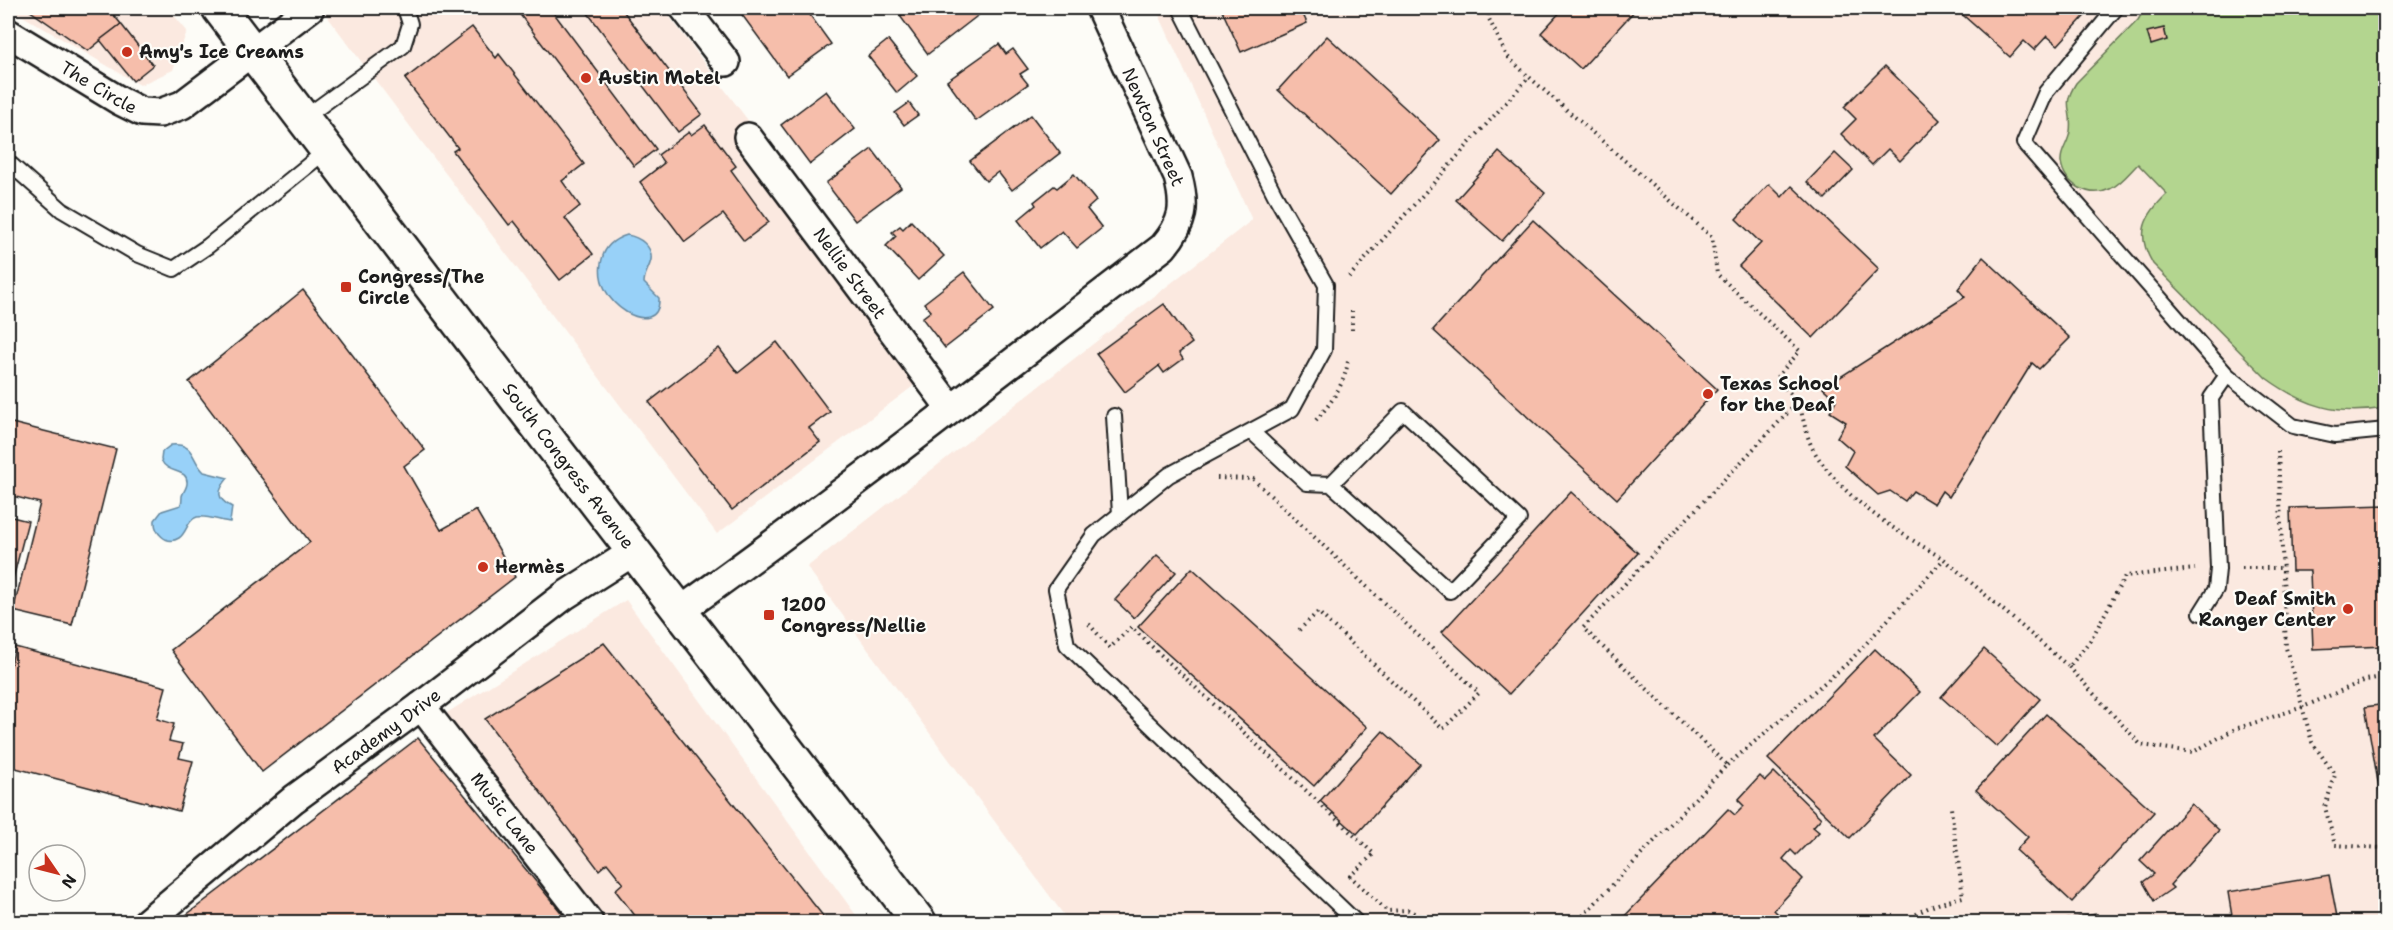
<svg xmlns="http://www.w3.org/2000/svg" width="2393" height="930" viewBox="0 0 2393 930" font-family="'Shantell Sans',sans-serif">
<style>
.built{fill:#fbe9e0}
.green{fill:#b3d58f;stroke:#687856;stroke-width:1.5}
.water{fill:#98d1f8;stroke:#6689a0;stroke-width:1.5}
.building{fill:#f6beab;stroke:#1c1c1c;stroke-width:1.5}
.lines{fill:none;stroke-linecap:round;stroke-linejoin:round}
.lane-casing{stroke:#1c1c1c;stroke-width:18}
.street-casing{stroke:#1c1c1c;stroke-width:32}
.primary-casing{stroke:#1c1c1c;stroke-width:38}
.path{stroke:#1c1c1c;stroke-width:4;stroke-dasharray:1.5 4.5;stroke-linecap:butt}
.lane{stroke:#fdfcf7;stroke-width:14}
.street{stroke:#fdfcf7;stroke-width:27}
.primary{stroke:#fdfcf7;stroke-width:33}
.poi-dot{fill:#c8321e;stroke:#fdfcf7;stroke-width:2}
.labels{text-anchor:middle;stroke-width:4.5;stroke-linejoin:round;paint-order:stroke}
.poi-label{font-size:18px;font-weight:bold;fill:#1c1c1c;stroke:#fdfcf7;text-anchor:start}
.street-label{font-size:18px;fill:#1c1c1c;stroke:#fdfcf7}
</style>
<rect width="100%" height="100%" fill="#fdfcf7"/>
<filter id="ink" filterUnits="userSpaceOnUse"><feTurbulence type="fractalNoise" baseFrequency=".0167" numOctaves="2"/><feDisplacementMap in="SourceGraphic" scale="12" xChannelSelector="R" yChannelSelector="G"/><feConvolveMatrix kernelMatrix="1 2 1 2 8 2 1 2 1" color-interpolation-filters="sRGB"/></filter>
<g filter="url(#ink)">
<g class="built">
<polygon points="9,8 168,8 187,31 173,70 140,85"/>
<polygon points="321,8 663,8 936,369 717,534"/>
<polygon points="1156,8 2385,8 2385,922 1069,922 807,567 1252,220"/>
<polygon points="626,600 861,922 604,922 442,716"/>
</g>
<path class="green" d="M2145,8H2385V408C2337,416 2306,407 2266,378L2153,264C2135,234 2144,216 2167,194L2138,164C2129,173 2121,184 2110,189C2089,199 2064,184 2061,162C2060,150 2069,143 2070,131C2073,107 2061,107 2076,83L2138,20Z"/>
<g class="water">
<path d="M627,235C639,237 653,246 651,260C649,269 644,274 644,283L659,298C661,342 589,305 602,259C605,246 614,239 627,235Z"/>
<path d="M171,445C196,443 190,459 204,472L228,478C217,491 216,499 232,507L230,522C221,521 206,515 197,517C187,520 187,533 179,538C166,546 154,532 155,520L162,511L181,505C182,502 182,499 182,496C183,492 187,488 187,483C188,468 168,475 161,460L162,452Z"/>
</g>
<g class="building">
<polygon points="26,8 108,8 121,24 88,51"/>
<polygon points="515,8 550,8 656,149 634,166"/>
<polygon points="584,8 621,8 702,114 678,132"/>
<polygon points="737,8 805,8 831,44 787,76"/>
<polygon points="911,8 983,8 985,10 928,54 900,16"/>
<polygon points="1221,8 1310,8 1302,12 1307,23 1241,52"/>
<polygon points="1564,8 1637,8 1581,69 1541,33"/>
<polygon points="1955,8 2092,8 2058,45 2047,36 2034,50 2024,41 2010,57"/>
<polygon points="121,24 153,65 133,81 100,40"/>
<polygon points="472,27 496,58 499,54 584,164 562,181 580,206 565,218 593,254 560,280 514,221 509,225 453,151 458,148 405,79"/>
<polygon points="2164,28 2167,40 2151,45 2147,32"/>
<polygon points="1327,36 1440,140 1391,194 1278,90"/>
<polygon points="888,40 917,76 897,93 868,56"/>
<polygon points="999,44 1006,54 1013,49 1028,69 1020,74 1028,84 976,121 947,81"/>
<polygon points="1885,66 1940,120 1900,161 1888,149 1872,165 1841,134 1856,119 1844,107"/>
<polygon points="826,91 855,129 810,164 781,125"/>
<polygon points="909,103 918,115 904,125 895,113"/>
<polygon points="1031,115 1060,153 1012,190 998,172 986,181 970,161"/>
<polygon points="705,125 736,166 731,170 769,222 744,241 723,214 685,242 640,182 664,163 658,155 689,132 691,135"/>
<polygon points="872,149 901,187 855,221 826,183"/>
<polygon points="1499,152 1545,193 1502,241 1456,200"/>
<polygon points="1835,153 1853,170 1825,199 1807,182"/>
<polygon points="1074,174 1096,201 1087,209 1102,228 1077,248 1062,231 1040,248 1018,220 1036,205 1034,202 1054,186 1057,188"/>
<polygon points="1769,184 1782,197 1792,186 1879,269 1813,338 1739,266 1761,243 1736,219"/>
<polygon points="1533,220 1717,389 1617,499 1433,330"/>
<polygon points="911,221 944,256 918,280 886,246 896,236 892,232 900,226 903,229"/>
<polygon points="1983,257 2070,338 2039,369 2032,363 1949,497 1942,491 1934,504 1913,491 1905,501 1890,491 1878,495 1845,466 1853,451 1837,437 1846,422 1830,412 1836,400 1823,388 1965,297 1958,289"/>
<polygon points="964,272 994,310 945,348 922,318 931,311 924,303"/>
<polygon points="303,290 425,450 404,466 441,530 476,510 515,577 262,772 171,650 310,542 189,382"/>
<polygon points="1164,304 1192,343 1179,353 1183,359 1164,373 1159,366 1125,392 1096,354"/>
<polygon points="777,342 830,412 809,428 820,442 732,510 649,402 719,348 738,373"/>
<polygon points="8,422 116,449 72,625 13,611 40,503 8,495"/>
<polygon points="1571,492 1638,553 1509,694 1442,632"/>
<polygon points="2386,505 2386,646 2313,649 2310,571 2292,571 2290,508"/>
<polygon points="8,516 28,521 8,598"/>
<polygon points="1157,555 1176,572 1134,618 1115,600"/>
<polygon points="1192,568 1367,727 1314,786 1138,627"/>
<polygon points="604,643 828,922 640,922 615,890 623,883 607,863 599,870 485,719"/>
<polygon points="15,647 166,687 157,719 174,724 169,741 183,744 179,758 193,761 179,811 8,766 10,756 8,755 8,677"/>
<polygon points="1875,649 1920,692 1874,739 1911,775 1850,838 1768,759"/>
<polygon points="1984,649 2040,699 1997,747 1941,697"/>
<polygon points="2386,704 2386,816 2384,817 2365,707"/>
<polygon points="2046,714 2154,812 2072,902 2016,850 2028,837 1976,790"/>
<polygon points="1383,731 1420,764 1357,834 1320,801"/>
<polygon points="418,738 569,922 177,922"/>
<polygon points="1774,772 1821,818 1813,827 1819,832 1796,855 1791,850 1783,859 1803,879 1774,910 1782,918 1779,922 1619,922 1728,809 1735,815 1744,806 1738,800 1760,776 1765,781"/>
<polygon points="2191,804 2219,830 2170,885 2173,888 2154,901 2143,882 2154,874 2140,861"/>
<polygon points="2329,875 2338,922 2233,922 2228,892"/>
<polygon points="2097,914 2098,922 2059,922 2059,921"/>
</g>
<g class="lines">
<defs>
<g id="lane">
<polyline points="1180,8 1275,195 1326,285 1324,350 1292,409 1169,475 1094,535 1056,589 1067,645 1356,922"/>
<polyline points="2116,8 2046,92 2024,143 2227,375 2293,426 2335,435 2386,430"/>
<polyline points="304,118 403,46 410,24 405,8"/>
<polyline points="8,162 62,210 137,254 174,269 208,246 327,150"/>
<polyline points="1114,416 1120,514"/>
<polyline points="1252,432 1307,483 1331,484 1403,411 1519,519 1450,591 1331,484"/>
<polyline points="2201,613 2216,589 2218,569 2211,398 2227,375"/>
</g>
<g id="street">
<polyline points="684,8 726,62"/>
<path id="s1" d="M8,33L120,101L142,112L160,113L182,105L310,8"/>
<path id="s2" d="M748,137L951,409"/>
<path d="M680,611C844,494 1003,369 1163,247C1184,222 1186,207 1178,177L1100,8"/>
<path id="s3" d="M421,706L589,922"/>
<path id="s4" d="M147,922L294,799L421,706L564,596L633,552"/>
</g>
<g id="primary">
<path id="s5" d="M219,8L552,445L919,922"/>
</g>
</defs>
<use href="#lane" class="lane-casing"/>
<use href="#street" class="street-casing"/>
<use href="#primary" class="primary-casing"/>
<g class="path">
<polyline points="1489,8 1488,17 1507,56 1529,77"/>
<polyline points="1349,277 1529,77 1712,237 1717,274 1800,351 1775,379 1799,401 1583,628 1727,765 1577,922"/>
<polyline points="1352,330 1352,311"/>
<path d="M1799,402C1803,417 1806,437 1814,451C1844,500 1896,531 1944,559"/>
<path d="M1316,420C1331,404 1345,383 1348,361"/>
<polyline points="2278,451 2286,648 2312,742 2335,775 2325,807 2335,845 2382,848 2386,845"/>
<polyline points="1217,478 1253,479 1479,693 1443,729 1318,612 1297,632"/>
<polyline points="2242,568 2283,568"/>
<polyline points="1089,624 1110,648 1131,627 1374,854 1350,876 1387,911 1408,910 1433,922"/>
<polyline points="2069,667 2141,745 2193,752 2235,729 2303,707 2366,680 2386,676"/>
<polyline points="1727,765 1849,662 1944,559 2069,667 2092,638 2125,576 2195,569"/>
<path d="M1907,922C1921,907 1944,902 1963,897L1951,808"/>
</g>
<use href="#lane" class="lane"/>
<use href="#street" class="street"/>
<use href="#primary" class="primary"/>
</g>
</g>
<g class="poi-dot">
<circle cx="127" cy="52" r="6"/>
<circle cx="586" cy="78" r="6"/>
<rect x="340" y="281" width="12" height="12" rx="3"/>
<circle cx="1708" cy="394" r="6"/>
<circle cx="483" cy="567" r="6"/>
<circle cx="2348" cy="609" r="6"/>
<rect x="763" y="609" width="12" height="12" rx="3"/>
</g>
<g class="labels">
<g class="poi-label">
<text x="139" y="58">Amy's Ice Creams</text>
<text x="598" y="84">Austin Motel</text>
<text x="358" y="283">Congress/The<tspan x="358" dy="21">Circle</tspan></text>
<text x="1720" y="390">Texas School<tspan x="1720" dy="21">for the Deaf</tspan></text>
<text x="495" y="573">Hermès</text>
<text x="2336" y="605" text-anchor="end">Deaf Smith<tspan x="2336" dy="21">Ranger Center</tspan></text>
<text x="781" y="611">1200<tspan x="781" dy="21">Congress/Nellie</tspan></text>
</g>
<g class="street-label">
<text dy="6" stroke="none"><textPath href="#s1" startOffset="106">The Circle</textPath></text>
<text transform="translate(1153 127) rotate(66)" y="6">Newton Street</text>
<text dy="6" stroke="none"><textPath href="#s2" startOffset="170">Nellie Street</textPath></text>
<text dy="6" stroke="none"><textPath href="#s5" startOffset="576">South Congress Avenue</textPath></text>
<text dy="6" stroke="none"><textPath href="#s4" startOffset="306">Academy Drive</textPath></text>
<text dy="6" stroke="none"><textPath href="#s3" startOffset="136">Music Lane</textPath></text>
</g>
</g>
<rect width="2393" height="930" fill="none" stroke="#fdfcf7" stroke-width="30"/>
<rect x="15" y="15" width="2363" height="900" fill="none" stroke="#1c1c1c" stroke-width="2" filter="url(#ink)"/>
<g transform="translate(57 873) rotate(125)"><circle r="28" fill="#fdfcf7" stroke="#a3a29f" stroke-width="1.5"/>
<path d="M0-4.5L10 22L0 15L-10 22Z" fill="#c8321e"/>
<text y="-9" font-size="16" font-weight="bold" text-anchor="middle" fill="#1c1c1c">N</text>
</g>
</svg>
